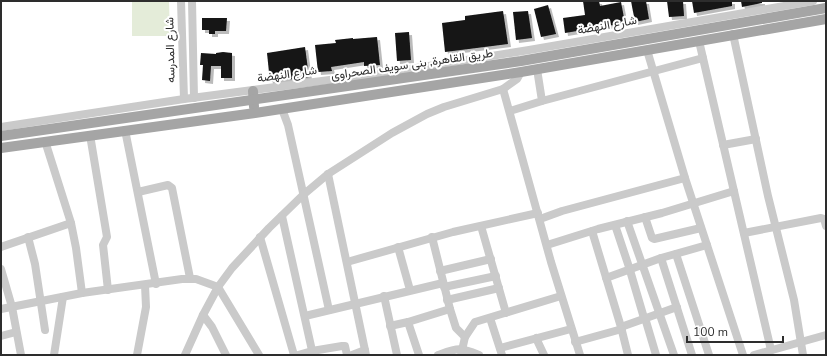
<svg xmlns="http://www.w3.org/2000/svg" width="827" height="356" viewBox="0 0 827 356" font-family="'Nunito Sans',Vazirmatn,sans-serif">
<style>
.green{fill:#e4ecd9}
.building{fill:#141414;filter:url(#shadow)}
.lines{fill:none;stroke-linecap:round;stroke-linejoin:round}
.minor{stroke:#cacaca;stroke-width:8}
.major{stroke:#a5a5a5;stroke-width:10}
.labels{text-anchor:middle;stroke-width:4;stroke-linejoin:round;paint-order:stroke}
.street-label{font-size:12px;fill:#2d2d2d;stroke:#fff}
</style>
<defs>
<filter id="shadow"><feDropShadow dx="3" dy="3" stdDeviation="0" flood-color="#0004"/></filter>
</defs>
<rect width="100%" height="100%" fill="#fff"/>
<polygon class="green" points="132,1 169,1 170,36 132,36"/>
<g class="building">
<polygon points="583,1 599,1 600,6 621,2 625,23 565,33 563,18 585,15"/>
<polygon points="631,1 646,1 649,19 635,22"/>
<polygon points="667,1 683,1 684,16 669,17"/>
<polygon points="692,1 732,1 732,6 694,13"/>
<polygon points="741,1 762,1 762,3 742,7"/>
<polygon points="548,5 556,34 541,37 534,9"/>
<polygon points="503,11 508,44 445,52 442,23 465,20 465,16"/>
<polygon points="528,11 532,38 516,40 513,12"/>
<polygon points="202,18 227,18 226,31 215,31 215,34 209,34 209,30 202,30"/>
<polygon points="409,32 411,60 397,61 395,33"/>
<polygon points="377,37 380,65 364,66 364,62 331,67 332,71 318,72 315,45 336,43 335,40 353,38 353,39"/>
<polygon points="305,47 309,77 270,82 267,53"/>
<polygon points="223,52 232,53 232,78 221,78 221,66 211,66 210,81 202,80 203,65 200,65 201,53 216,54 216,53"/>
</g>
<g class="lines">
<g class="minor">
<polyline points="181,1 184,99"/>
<polyline points="192,1 194,98"/>
<polyline points="733,34 768,196 794,300 803,355"/>
<polyline points="699,41 771,350"/>
<polyline points="647,50 685,178 743,355"/>
<polyline points="503,89 551,262 580,355"/>
<polyline points="542,101 703,58"/>
<polyline points="282,109 288,125 329,310"/>
<polyline points="510,111 542,101 537,69"/>
<polyline points="1,127 184,99 391,72 529,50 813,1"/>
<polyline points="125,130 156,284"/>
<polyline points="90,135 107,237 103,245 108,290"/>
<polyline points="45,141 71,223 76,248 82,293"/>
<polyline points="723,145 756,139"/>
<polyline points="328,174 366,355"/>
<polyline points="138,192 168,185 172,188 190,278"/>
<polyline points="282,216 313,355"/>
<polyline points="645,217 652,238 654,239 701,228"/>
<polyline points="540,219 562,211 685,178"/>
<polyline points="627,221 674,355"/>
<polyline points="615,225 629,267 644,318"/>
<polyline points="481,226 506,313"/>
<polyline points="592,231 621,327 628,355"/>
<polyline points="744,233 821,218 824,219 826,226"/>
<polyline points="28,237 35,264 45,330"/>
<polyline points="260,237 294,355"/>
<polyline points="432,237 450,309 456,328 465,337"/>
<polyline points="547,245 598,229 662,213 734,191"/>
<polyline points="1,247 71,223"/>
<polyline points="398,247 410,290"/>
<polyline points="676,254 709,355"/>
<polyline points="661,258 692,355"/>
<polyline points="347,262 453,232 538,213"/>
<polyline points="1,269 12,307 21,355"/>
<polyline points="440,271 491,259"/>
<polyline points="606,278 661,258 707,245"/>
<polyline points="444,287 496,276"/>
<polyline points="384,296 397,355"/>
<polyline points="447,300 499,288"/>
<polyline points="1,309 82,293 182,279 196,279 218,287 259,355"/>
<polyline points="203,315 212,327 226,355"/>
<polyline points="305,316 443,283"/>
<polyline points="490,318 502,355"/>
<polyline points="645,318 656,355"/>
<polyline points="408,322 419,355"/>
<polyline points="390,326 408,322 450,309"/>
<polyline points="621,327 677,307"/>
<polyline points="1,336 16,332"/>
<polyline points="536,338 544,355"/>
<polyline points="575,342 622,329"/>
<polyline points="500,348 571,329"/>
<polyline points="54,355 63,297"/>
<polyline points="137,355 146,307 145,285"/>
<polyline points="185,355 203,315 218,287 232,268 269,228 303,195 328,174 392,133 427,114 444,107 503,89 517,79 521,72"/>
<polyline points="298,355 312,351 342,346 345,346 347,355"/>
<polyline points="352,355 365,350"/>
<path d="M438,355C458,348 459,347 479,355"/>
<polyline points="461,355 465,337 475,322 561,296"/>
<polyline points="754,355 826,335"/>
</g>
<g class="major">
<polyline points="253,91 254,107"/>
<polyline points="1,136 521,61 826,8"/>
<polyline points="1,148 255,113 521,72 826,19"/>
</g>
</g>
<g class="labels">
<g class="street-label">
<text transform="translate(607 25) rotate(-10)" y="4">شارع النهضة</text>
<text transform="translate(170 50) rotate(-91)" y="4">شارع المدرسه</text>
<text transform="translate(412 64) rotate(-8)" y="4">طريق القاهرة, بنى سويف الصحراوى</text>
<text transform="translate(287 74) rotate(-8)" y="4">شارع النهضة</text>
</g>
</g>
<rect width="827" height="356" fill="none" stroke="#2d2d2d" stroke-width="4"/>
<path d="M687 336v6h96v-6" fill="none" stroke="#2d2d2d" stroke-width="2"/>
<text x="693" y="336" font-size="12" fill="#2d2d2d" stroke="#ffffff" stroke-width="3" paint-order="stroke">100 m</text>
</svg>
